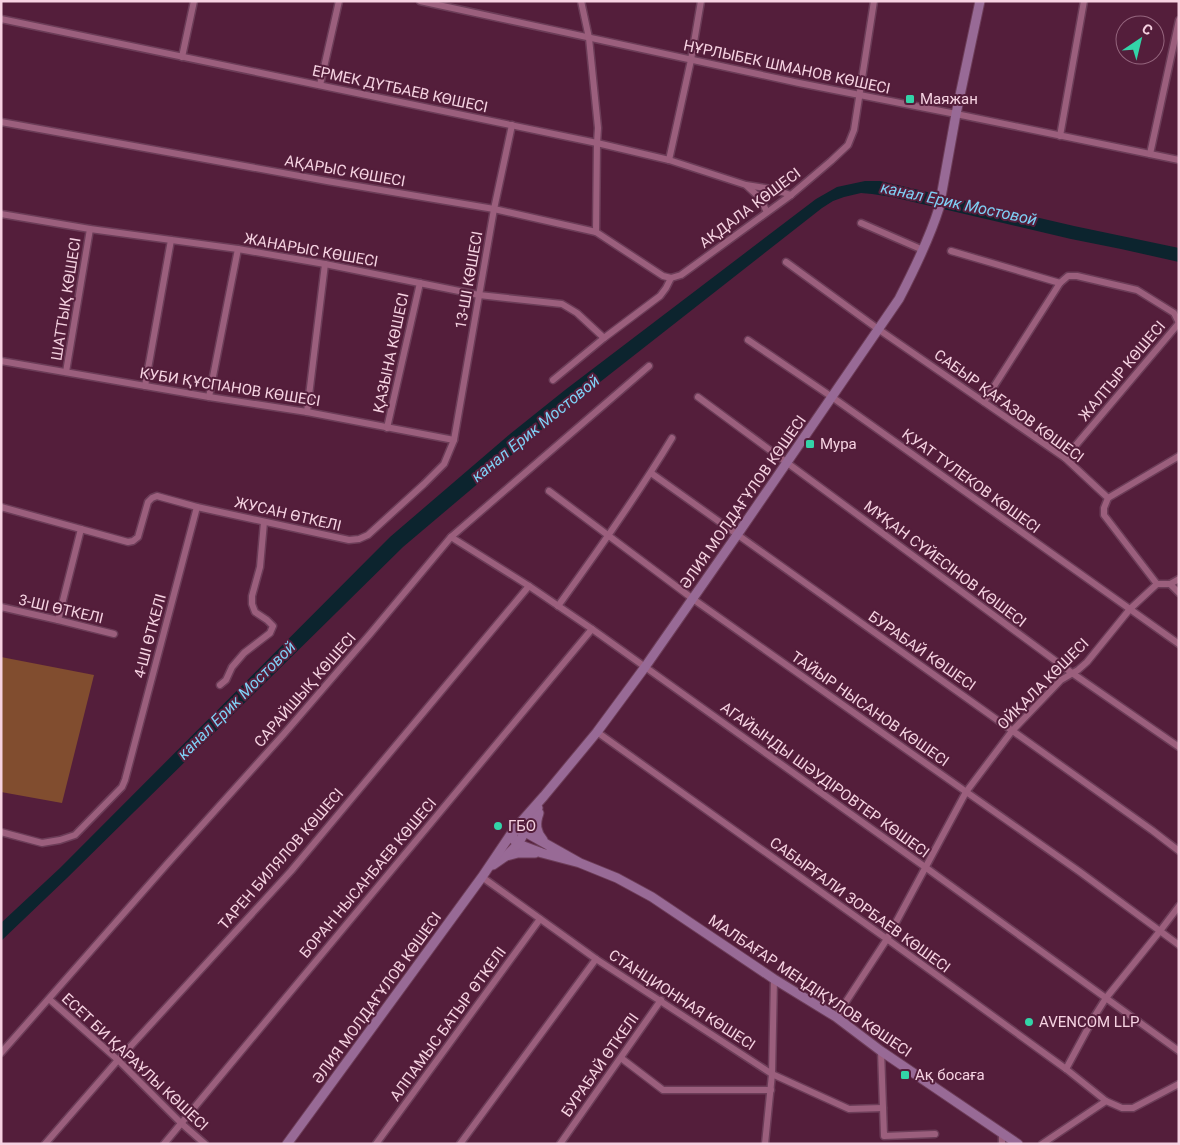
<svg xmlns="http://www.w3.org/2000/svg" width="1180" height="1145" viewBox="0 0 1180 1145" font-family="Roboto,sans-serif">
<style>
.green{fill:#814d2f}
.water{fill:#0c242e}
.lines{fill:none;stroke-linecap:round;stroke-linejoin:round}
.street-casing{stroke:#6c3d58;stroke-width:9}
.secondary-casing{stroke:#6c3d58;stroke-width:11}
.street{stroke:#9b5f7d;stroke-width:6}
.secondary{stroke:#986a96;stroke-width:9}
.poi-dot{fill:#33d4a8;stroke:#541e3b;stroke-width:2}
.labels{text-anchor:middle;stroke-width:4;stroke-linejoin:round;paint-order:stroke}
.street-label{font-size:15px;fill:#f6d3e2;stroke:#541e3b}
.poi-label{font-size:15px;fill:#f6d3e2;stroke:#541e3b;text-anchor:start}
.water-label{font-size:16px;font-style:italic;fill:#7fd0f5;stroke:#541e3b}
</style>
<rect width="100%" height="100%" fill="#541e3b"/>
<polygon class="green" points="1,657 94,675 62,803 1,792"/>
<polygon class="water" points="865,181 880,181 1074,226 1179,248 1179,262 1121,249 1071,239 892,197 872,194 861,193 844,197 833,201 822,208 572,404 403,547 67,878 1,941 1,923 60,868 390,537 510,434 565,390 816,199 837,187"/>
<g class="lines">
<defs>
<g id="street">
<polyline points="420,1 799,83 956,114 1179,160"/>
<polyline points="581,1 589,38 598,128 597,143 596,232"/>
<polyline points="1,19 597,143 669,160 746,185 772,189 791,195"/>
<polyline points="182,57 194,1"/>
<polyline points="320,85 339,1"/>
<polyline points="1,122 327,181 494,209 596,232 663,276 671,278"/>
<polyline points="1060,136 1084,1"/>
<polyline points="1150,154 1179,20"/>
<polyline points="669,160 691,60 701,1"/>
<polyline points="747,186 760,198 767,212"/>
<polyline points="1,214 90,229 238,249 325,264 479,295 562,304 577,313 604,338"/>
<polyline points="861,223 923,250"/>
<polyline points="951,251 1060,283 1068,276 1077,276 1137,290 1174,313 1179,323"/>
<polyline points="786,262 878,329 1065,458 1108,498 1104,508 1104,515 1157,584 1170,584 1179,593"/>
<polyline points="748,340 832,397 1179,644"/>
<polyline points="1,361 209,397 307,412 454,440"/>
<polyline points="66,372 90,229"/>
<polyline points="553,380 604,338 660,296 666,288 671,278 681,275 791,195 831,161 848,145 854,130 874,1"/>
<polyline points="145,386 171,240"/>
<polyline points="209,397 238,249"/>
<polyline points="698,397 1072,673 1179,747"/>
<polyline points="984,402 1060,283"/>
<polyline points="307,412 325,264"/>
<polyline points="387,428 420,283"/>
<polyline points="1065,458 1179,323"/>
<polyline points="651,473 1153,831 1179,851"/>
<polyline points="549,491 693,599 867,722 1080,872 1179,945"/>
<polyline points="1108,498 1179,456"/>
<polyline points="1,507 128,542 133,541 138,537 148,502 152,498 157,496 197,507 349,540 359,539 368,535 424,484 444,464 454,440 494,209 512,125"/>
<polyline points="451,537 529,586 592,629 925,867 1179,1051"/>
<polyline points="1170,584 1179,579"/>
<path d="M558,606C598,551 637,496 672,438"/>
<polyline points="1,607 58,620 114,634"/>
<polyline points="58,620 81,529"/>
<polyline points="220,685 226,680 232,667 244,653 270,633 273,626 267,620 255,612 252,604 252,596 260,567 264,522"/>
<polyline points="597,732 887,939 1066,1069 1106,1101"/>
<polyline points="1,832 42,843 60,840 75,835 122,787 125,780 197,507"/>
<polyline points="482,877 596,959 772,1074 849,1109 883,1108"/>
<polyline points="49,999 118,1060 181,1123 205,1144"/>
<polyline points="836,1017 887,939 966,792 1012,731 1061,680 1078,670 1087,662 1130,609 1157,584"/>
<polyline points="881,1051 884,1136 935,1134"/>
<polyline points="1,1053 168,863 283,735 370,634 451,537 649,366"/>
<polyline points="621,1058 663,1090 771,1090"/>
<polyline points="1066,1069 1094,1017 1106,998 1160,931 1179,906"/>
<polyline points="45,1144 118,1060 291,871 529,586"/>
<polyline points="164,1144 592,629"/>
<polyline points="376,1144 540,919"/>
<polyline points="460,1144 596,959"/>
<polyline points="560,1144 661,1000"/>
<polyline points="765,1144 772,1074 774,979"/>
<polyline points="1002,1144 1002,1132"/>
<polyline points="1042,1144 1106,1101 1122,1108 1133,1108 1179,1084"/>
</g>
<g id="secondary">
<path d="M539,813C535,824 536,832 543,840"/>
<polyline points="506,856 518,853 535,853"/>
<polyline points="580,863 525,832 519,830 513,831 513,839 518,844 542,853 580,863 617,878 652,897 774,979 836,1017 881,1051 1018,1144"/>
<polyline points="493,865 506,856 518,844 538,808"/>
<path d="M287,1144L482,877L513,831L544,796L597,732L645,667L737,535L899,299C914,270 929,240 939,208L956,114L980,1"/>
</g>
</defs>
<use href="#street" class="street-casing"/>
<use href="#secondary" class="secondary-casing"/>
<use href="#street" class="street"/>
<use href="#secondary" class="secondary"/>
</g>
<g class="poi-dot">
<rect x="905" y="94" width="10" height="10" rx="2.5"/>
<rect x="805" y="439" width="10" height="10" rx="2.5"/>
<circle cx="498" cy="826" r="5"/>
<circle cx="1029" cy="1022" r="5"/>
<rect x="900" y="1070" width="10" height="10" rx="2.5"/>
</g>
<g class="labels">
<g class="street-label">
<text transform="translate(787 67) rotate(12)" y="5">НҰРЛЫБЕК ШМАНОВ КӨШЕСІ</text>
<text transform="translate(400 89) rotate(12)" y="5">ЕРМЕК ДҮТБАЕВ КӨШЕСI</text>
<text transform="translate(345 171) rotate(10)" y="5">АҚАРЫС КӨШЕСI</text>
<text transform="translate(750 208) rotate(-37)" y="5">АҚДАЛА КӨШЕСІ</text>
<text transform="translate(311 250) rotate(10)" y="5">ЖАНАРЫС КӨШЕСІ</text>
<text transform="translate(469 280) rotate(-80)" y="5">13-ШІ КӨШЕСI</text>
<text transform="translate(66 299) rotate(-81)" y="5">ШАТТЫҚ КӨШЕСІ</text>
<text transform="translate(391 353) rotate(-78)" y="5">ҚАЗЫНА КӨШЕСІ</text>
<text transform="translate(1122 371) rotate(-50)" y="5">ЖАЛТЫР КӨШЕСІ</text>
<text transform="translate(230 387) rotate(9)" y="5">КУБИ ҚҰСПАНОВ КӨШЕСI</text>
<text transform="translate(1009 406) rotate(36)" y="5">САБЫР ҚАҒАЗОВ КӨШЕСІ</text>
<text transform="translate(971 481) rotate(36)" y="5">ҚУАТ ТҮЛЕКОВ КӨШЕСІ</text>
<text transform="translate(743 502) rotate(-55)" y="5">ӘЛИЯ МОЛДАҒҰЛОВ КӨШЕСІ</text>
<text transform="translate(288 514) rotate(13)" y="5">ЖУСАН ӨТКЕЛІ</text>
<text transform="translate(945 564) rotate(37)" y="5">МҰҚАН СҮЙЕСІНОВ КӨШЕСІ</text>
<text transform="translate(61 609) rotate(13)" y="5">3-ШI ӨТКЕЛI</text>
<text transform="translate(150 636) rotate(-75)" y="5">4-ШI ӨТКЕЛI</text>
<text transform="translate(922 651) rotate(35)" y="5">БУРАБАЙ КӨШЕСI</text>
<text transform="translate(1043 684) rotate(-45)" y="5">ОЙҚАЛА КӨШЕСІ</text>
<text transform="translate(305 690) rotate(-49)" y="5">САРАЙШЫҚ КӨШЕСІ</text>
<text transform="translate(870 709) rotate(35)" y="5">ТАЙЫР НЫСАНОВ КӨШЕСI</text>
<text transform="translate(825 780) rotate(36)" y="5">АГАЙЫНДЫ ШӘУДІРОВТЕР КӨШЕСI</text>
<text transform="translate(281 859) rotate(-49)" y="5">ТАРЕН БИЛЯЛОВ КӨШЕСІ</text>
<text transform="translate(368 878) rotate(-50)" y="5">БОРАН НЫСАНБАЕВ КӨШЕСІ</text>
<text transform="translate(860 905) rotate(36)" y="5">САБЫРҒАЛИ ЗОРБАЕВ КӨШЕСІ</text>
<text transform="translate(810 986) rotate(34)" y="5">МАЛБАҒАР МЕҢДІҚҰЛОВ КӨШЕСІ</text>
<text transform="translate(377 998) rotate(-54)" y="5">ӘЛИЯ МОЛДАҒҰЛОВ КӨШЕСІ</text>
<text transform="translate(682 1000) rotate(33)" y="5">СТАНЦИОННАЯ КӨШЕСІ</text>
<text transform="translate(448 1024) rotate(-54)" y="5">АЛПАМЫС БАТЫР ӨТКЕЛІ</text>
<text transform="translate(135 1062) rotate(43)" y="5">ЕСЕТ БИ ҚАРАҰЛЫ КӨШЕСІ</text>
<text transform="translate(600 1065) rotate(-55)" y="5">БУРАБАЙ ӨТКЕЛІ</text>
</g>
<g class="poi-label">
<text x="920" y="104">Маяжан</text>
<text x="820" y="449">Мура</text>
<text x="508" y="831">ГБО</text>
<text x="1039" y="1027">AVENCOM LLP</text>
<text x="915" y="1080">Ақ босаға</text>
</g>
<g class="water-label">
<text transform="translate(959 203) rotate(12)" y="6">канал Ерик Мостовой</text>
<text transform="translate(535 428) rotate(-39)" y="6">канал Ерик Мостовой</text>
<text transform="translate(236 700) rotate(-45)" y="6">канал Ерик Мостовой</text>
</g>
</g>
<rect width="1180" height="1145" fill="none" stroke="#f6d3e2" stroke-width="5"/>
<g transform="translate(1140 40) rotate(35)"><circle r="24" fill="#541e3b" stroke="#95667e"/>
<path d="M0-4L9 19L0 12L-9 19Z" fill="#33d4a8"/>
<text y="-8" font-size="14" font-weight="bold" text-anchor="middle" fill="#f6d3e2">С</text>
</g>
</svg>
